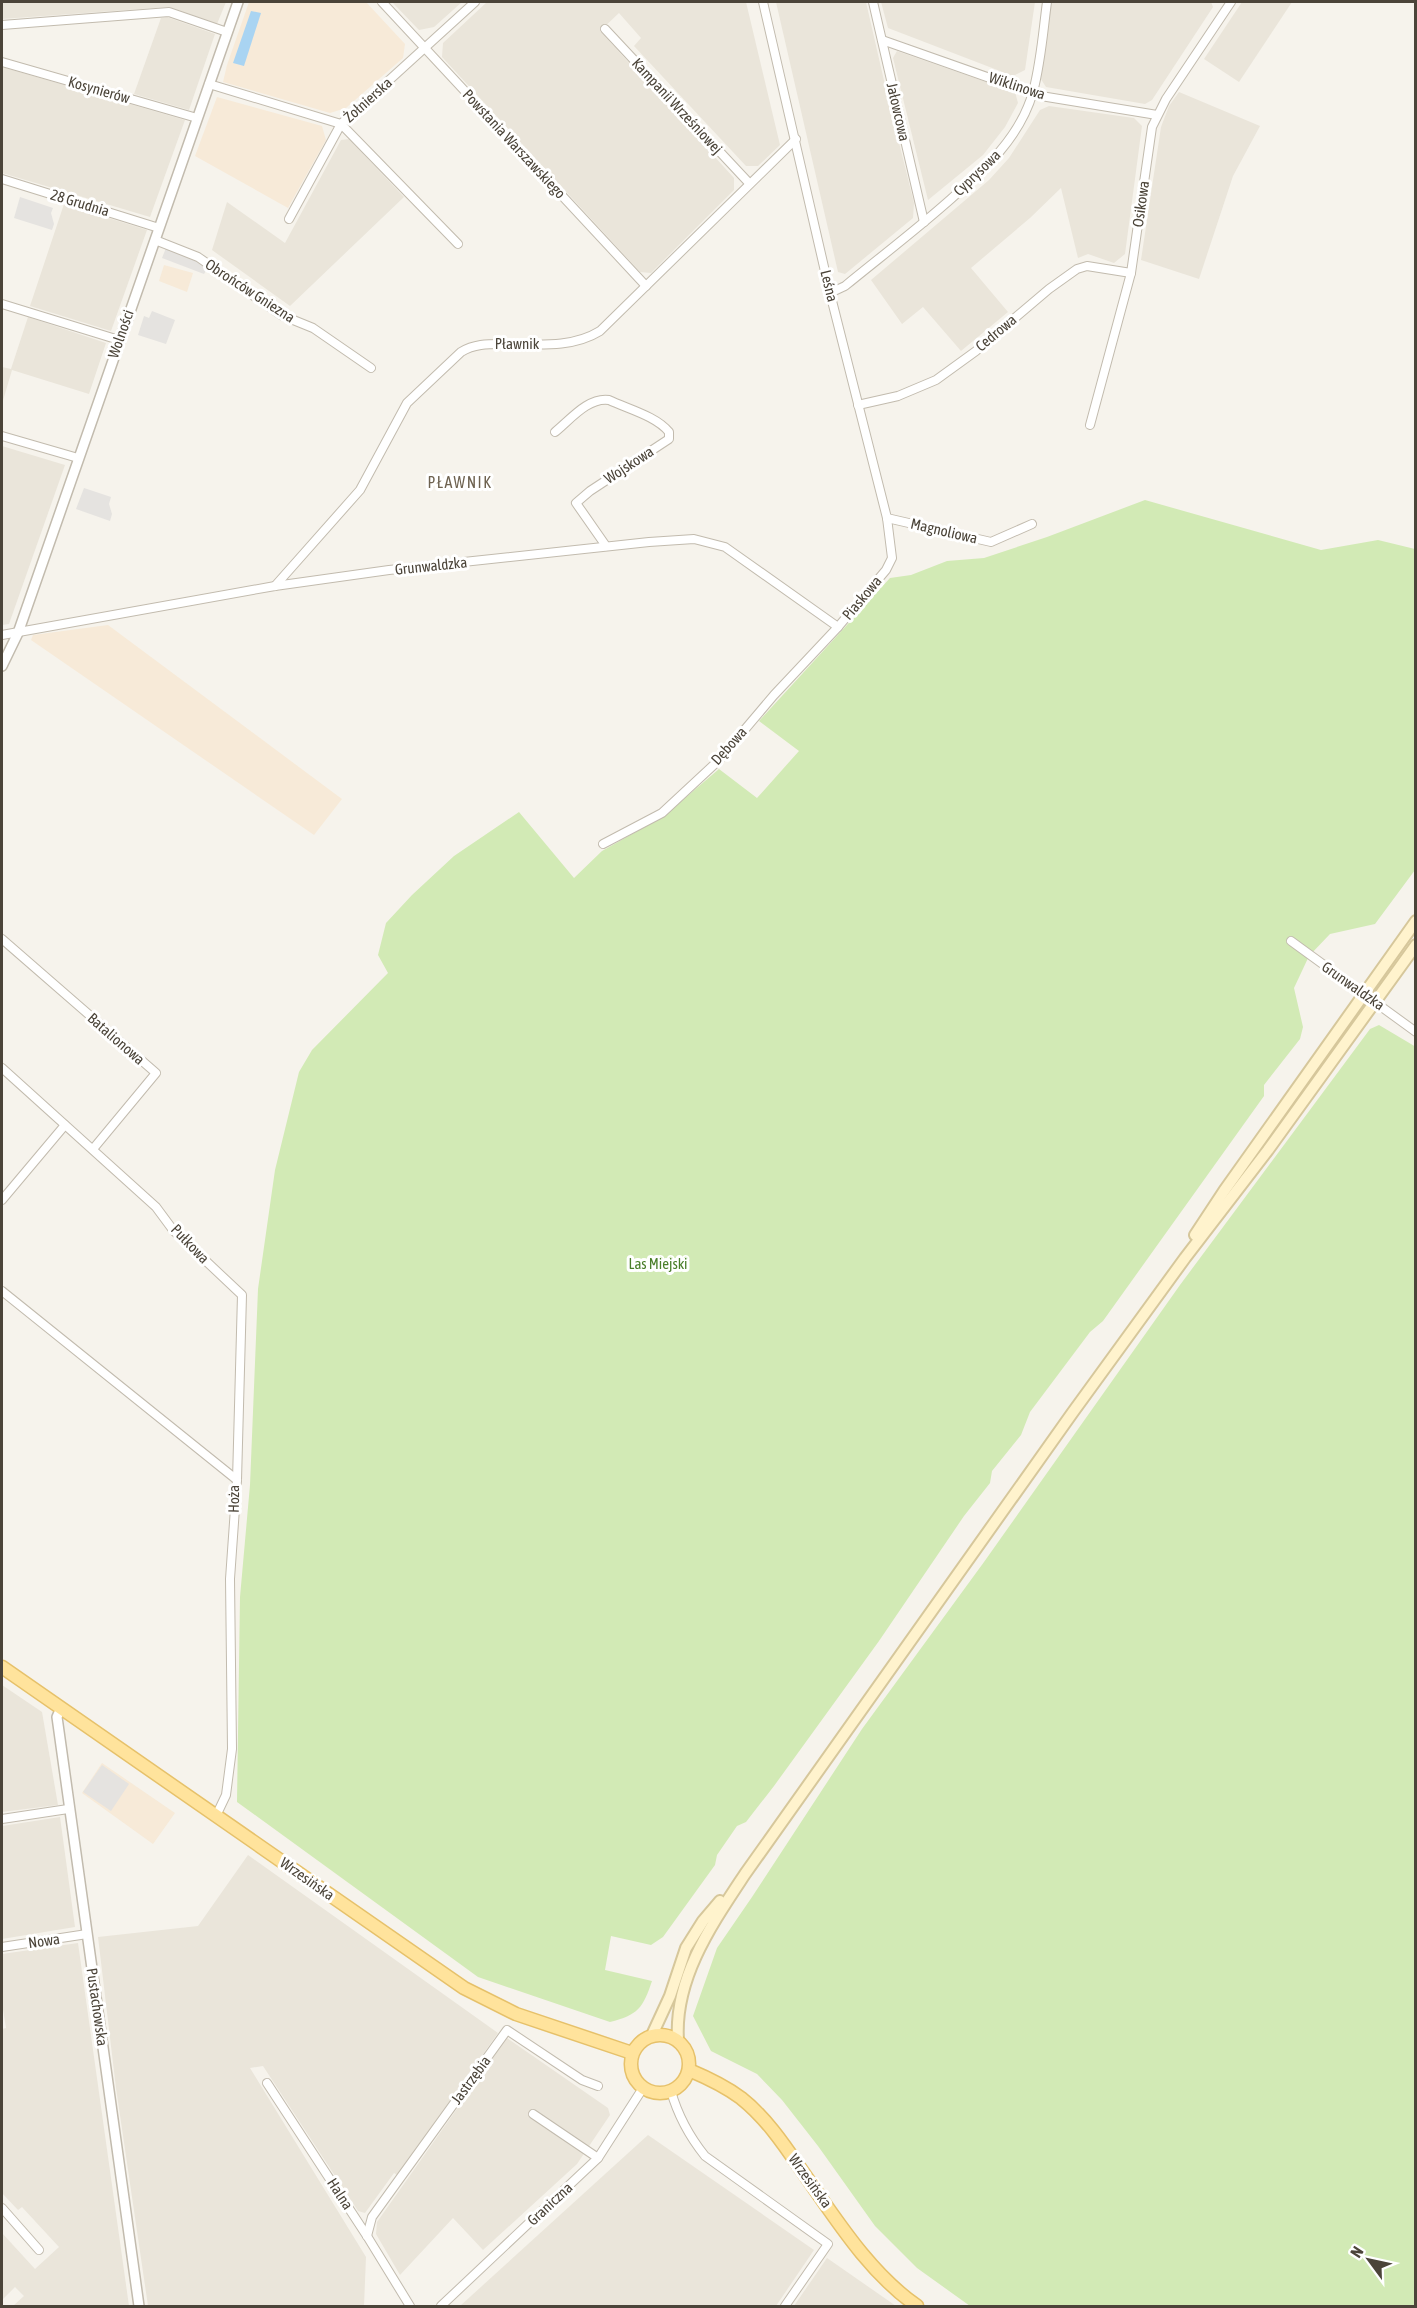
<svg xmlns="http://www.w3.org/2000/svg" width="1417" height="2308" viewBox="0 0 1417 2308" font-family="'Asap Condensed',sans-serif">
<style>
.residential{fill:#eae5da}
.commercial{fill:#f7ead8}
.green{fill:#d2eab5}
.parking{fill:#e5e3e0}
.water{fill:#a9d4f2}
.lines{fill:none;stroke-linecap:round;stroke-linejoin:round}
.minor-casing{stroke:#c2bbae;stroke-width:10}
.tertiary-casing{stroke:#c2bbae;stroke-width:12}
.secondary-casing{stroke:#d6c79b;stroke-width:14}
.primary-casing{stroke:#e6c16a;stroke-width:15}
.minor{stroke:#fff;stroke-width:8}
.tertiary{stroke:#fff;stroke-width:9}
.secondary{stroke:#fff3cd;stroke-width:10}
.primary{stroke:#ffe39c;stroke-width:12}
.labels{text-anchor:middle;stroke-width:6;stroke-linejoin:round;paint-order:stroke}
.street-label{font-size:15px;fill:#4b4439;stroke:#fff}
.park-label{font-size:15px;fill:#4a7f2a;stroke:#fff}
.neighbourhood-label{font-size:16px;letter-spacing:1.5px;fill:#6e6250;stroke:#fff}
</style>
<rect width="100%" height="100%" fill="#f6f3ec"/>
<g class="residential">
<polygon points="2,2 226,2 217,24 169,7 2,19"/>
<polygon points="392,2 462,2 434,27 419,30"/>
<polygon points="487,2 746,2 780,145 758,166 746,166 634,46 641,38 619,13 600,31 734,178 734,190 651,273 640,272 442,57 443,43"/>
<polygon points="776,2 866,2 888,98 914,203 913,218 845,274 838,272"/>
<polygon points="881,2 1035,2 1025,70 1013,76 888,28"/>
<polygon points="1052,2 1211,2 1213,7 1152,100 1145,104 1046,87 1039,76"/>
<polygon points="1242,2 1292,2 1239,82 1204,59"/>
<polygon points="167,17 215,34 189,110 134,94 161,18"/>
<polygon points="897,51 1015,92 1018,103 1005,127 983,155 928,200 893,58"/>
<polygon points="2,67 185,120 150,217 2,173"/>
<polygon points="1179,92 1260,126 1233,176 1199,279 1141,260 1161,127 1169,106"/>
<polygon points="1049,106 1134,118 1142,126 1125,254 1114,263 1088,254 1078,258 1061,188 1030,218 971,268 1008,312 961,351 923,307 902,324 871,280 989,180 1009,158 1040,110"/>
<polygon points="349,139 404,197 290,306 212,250 227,202 285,243 341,140"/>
<polygon points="64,204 147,230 111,331 30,306"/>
<polygon points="28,317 106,343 89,394 12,370 2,404 2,367 11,369"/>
<polygon points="2,446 65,465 9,624 2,625"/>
<polygon points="2,1685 42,1712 58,1805 2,1812"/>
<polygon points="60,1817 75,1927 2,1939 2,1826"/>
<polygon points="248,1855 498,2033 397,2175 394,2173 365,2213 358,2211 263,2066 250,2068 366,2257 364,2306 148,2306 116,2088 98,1937 198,1926"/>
<polygon points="78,1943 129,2306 13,2306 24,2296 15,2287 2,2300 2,2233 35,2269 59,2247 22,2207 18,2210 2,2193 2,2029 6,2028 2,2003 2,1954"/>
<polygon points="507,2038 608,2108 610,2115 577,2164 483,2250 453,2218 400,2275 376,2234 377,2222"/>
<polygon points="648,2135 814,2250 776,2306 460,2306"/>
<polygon points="827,2258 896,2306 794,2306"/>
</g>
<g class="commercial">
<polygon points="249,2 366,2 405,44 403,58 346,108 330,113 223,82 227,65"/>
<polygon points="217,97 322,126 326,140 288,208 195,156"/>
<polygon points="164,265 193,273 187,292 159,281"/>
<polygon points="108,625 342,799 314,835 31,640 33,635"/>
<polygon points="102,1763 175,1813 153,1844 82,1793"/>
</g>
<g class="green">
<path d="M1145,500L1321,550L1378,540L1415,549V870L1375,924L1330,934L1309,956L1294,988L1303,1027L1300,1039L1264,1085V1096L1103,1321L1090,1332L1030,1412L1021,1435L992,1471L990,1483L964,1516L879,1641L774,1786L746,1822L737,1826L717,1855L715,1865L663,1937L651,1945L611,1936L605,1970L652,1981C643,2008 638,2015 610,2022L478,1977L237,1802L240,1597L250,1485L258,1289L275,1170L299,1072L312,1050L388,973L378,955L386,923L412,895L454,856L519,812L574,878L602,851L664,816L719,769L757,798L799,751L759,721L890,578L911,575L947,561L984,558L1047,537Z"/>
<polygon points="1379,1025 1416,1047 1415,2306 970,2306 917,2268 875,2226 818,2146 782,2100 757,2074 711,2051 693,2016 717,1948 752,1897 862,1729 984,1562 1180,1285 1370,1029"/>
</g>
<g class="parking">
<polygon points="20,197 53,208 51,213 54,224 52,230 14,218"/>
<polygon points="166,248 183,254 208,267 204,274 162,258"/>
<polygon points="152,311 175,320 166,344 138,335 144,316 149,318"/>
<polygon points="84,488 111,497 109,504 112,514 110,521 76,509"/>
<polygon points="102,1765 129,1784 111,1811 83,1792"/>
</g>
<polygon class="water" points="251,11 261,13 244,66 233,63"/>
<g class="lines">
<defs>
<g id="minor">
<polyline points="382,2 646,286"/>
<polyline points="873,2 924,222"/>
<polyline points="2,25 169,12 227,32"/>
<polyline points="605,29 749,183"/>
<polyline points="882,40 1041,96 1157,115"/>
<polyline points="2,62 197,118"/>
<polyline points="209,84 341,124 458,244"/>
<polyline points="2,179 159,228"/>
<polyline points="289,219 341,124 475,2"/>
<polyline points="155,240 198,257 281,315 313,328 371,368"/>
<path d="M830,293L845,286C878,259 912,233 944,205C980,173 1019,141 1033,92C1041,62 1043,32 1047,2"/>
<polyline points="2,304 119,340"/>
<polyline points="858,405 898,396 936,380 976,351 1049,289 1077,269 1087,266 1131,273"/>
<polyline points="1090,425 1131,273 1152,127 1166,99 1231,2"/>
<path d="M555,432C570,420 588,397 609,400C628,409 656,416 669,432V439L590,491L576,503L606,546"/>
<polyline points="2,436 78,458"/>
<polyline points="887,518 991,542 1032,524"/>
<path d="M275,586L360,490L407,403L461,352C474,344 487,344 502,344C535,344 571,349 600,331L796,139"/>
<polyline points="2,635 275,586 389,570 649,542 694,539 725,547 838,627"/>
<polyline points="603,844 662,813 719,760 774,695 838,627 886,570 892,558 887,518 830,293 763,2"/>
<polyline points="2,939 156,1073 93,1149"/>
<polyline points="1291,941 1416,1032"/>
<polyline points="2,1068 156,1207 173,1230 242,1295 237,1480 230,1579 232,1749 226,1795 216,1816"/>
<polyline points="2,1200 65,1125"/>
<polyline points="2,1291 237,1480"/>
<polyline points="2,1819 68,1809"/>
<polyline points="2,1947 87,1934"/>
<polyline points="267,2083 367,2236 410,2306"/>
<path d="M671,2091C678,2116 689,2136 705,2156L828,2244L785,2306"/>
<polyline points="533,2114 598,2158"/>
<polyline points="2,2208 39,2250"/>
<polyline points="367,2236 372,2217 507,2030 582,2080 598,2086"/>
<polyline points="441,2306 598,2158 643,2088"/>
</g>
<g id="tertiary">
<polyline points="2,666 18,633 238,2"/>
<polyline points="61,1708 57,1717 139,2306"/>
</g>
<g id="secondary">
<polyline points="1195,1235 1224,1191 1416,921"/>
<polyline points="652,2035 670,1996 686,1948 703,1921 720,1901"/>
<path d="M678,2040C674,1978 712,1924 745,1874L1073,1412L1185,1258L1268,1150L1416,945"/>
</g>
<g id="primary">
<polyline points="2,1667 464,1988 516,2014 632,2053"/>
<circle cx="660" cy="2064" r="29"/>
<path d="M689,2070C708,2078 725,2086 741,2098C765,2117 783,2143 800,2168C834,2216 868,2272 917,2306"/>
</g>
</defs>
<use href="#minor" class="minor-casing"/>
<use href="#tertiary" class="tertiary-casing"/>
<use href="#secondary" class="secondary-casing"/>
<use href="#primary" class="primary-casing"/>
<use href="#minor" class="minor"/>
<use href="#tertiary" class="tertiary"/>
<use href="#secondary" class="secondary"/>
<use href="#primary" class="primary"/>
</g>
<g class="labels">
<g class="street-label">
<text transform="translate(1017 86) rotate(18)" y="5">Wiklinowa</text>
<text transform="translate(99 90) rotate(16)" y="5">Kosynierów</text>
<text transform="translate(368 100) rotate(-42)" y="5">Żołnierska</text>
<text transform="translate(677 106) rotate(47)" y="5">Kampanii Wrześniowej</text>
<text transform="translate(898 112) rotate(77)" y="5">Jałowcowa</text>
<text transform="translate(514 144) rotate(47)" y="5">Powstania Warszawskiego</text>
<text transform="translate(977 173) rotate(-44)" y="5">Cyprysowa</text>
<text transform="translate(80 203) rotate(17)" y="5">28 Grudnia</text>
<text transform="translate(1141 204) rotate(-82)" y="5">Osikowa</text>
<text transform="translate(829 286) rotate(76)" y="5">Leśna</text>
<text transform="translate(250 291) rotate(33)" y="5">Obrońców Gniezna</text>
<text transform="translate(996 333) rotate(-40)" y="5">Cedrowa</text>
<text transform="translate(121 334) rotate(-71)" y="5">Wolności</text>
<text x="517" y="349">Pławnik</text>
<text transform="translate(629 465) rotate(-33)" y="5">Wojskowa</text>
<text transform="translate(944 531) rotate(13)" y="5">Magnoliowa</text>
<text transform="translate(431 566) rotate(-6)" y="5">Grunwaldzka</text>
<text transform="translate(862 598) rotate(-50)" y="5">Piaskowa</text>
<text transform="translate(729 746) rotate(-48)" y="5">Dębowa</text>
<text transform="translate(1353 986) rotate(35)" y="5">Grunwaldzka</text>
<text transform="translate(116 1039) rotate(41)" y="5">Batalionowa</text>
<text transform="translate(190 1244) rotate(46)" y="5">Pułkowa</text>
<text transform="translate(234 1499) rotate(-89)" y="5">Hoża</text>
<text transform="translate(307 1879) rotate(35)" y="5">Wrzesińska</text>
<text transform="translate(44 1941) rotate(-8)" y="5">Nowa</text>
<text transform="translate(97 2007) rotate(82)" y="5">Pustachowska</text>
<text transform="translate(471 2080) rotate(-54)" y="5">Jastrzębia</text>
<text transform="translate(810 2181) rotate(54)" y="5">Wrzesińska</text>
<text transform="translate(340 2194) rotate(57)" y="5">Halna</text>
<text transform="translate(550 2204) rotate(-43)" y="5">Graniczna</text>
</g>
<g class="park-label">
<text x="658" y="1269">Las Miejski</text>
</g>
<g class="neighbourhood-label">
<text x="460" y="488">PŁAWNIK</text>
</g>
</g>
<rect width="1417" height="2308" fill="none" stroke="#4b4439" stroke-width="6"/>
<g transform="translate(1369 2260) rotate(303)" stroke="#ffffff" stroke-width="4.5" paint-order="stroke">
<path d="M0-4.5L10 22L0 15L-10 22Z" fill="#4b4439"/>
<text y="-9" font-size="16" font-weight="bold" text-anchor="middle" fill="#4b4439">N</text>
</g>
</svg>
